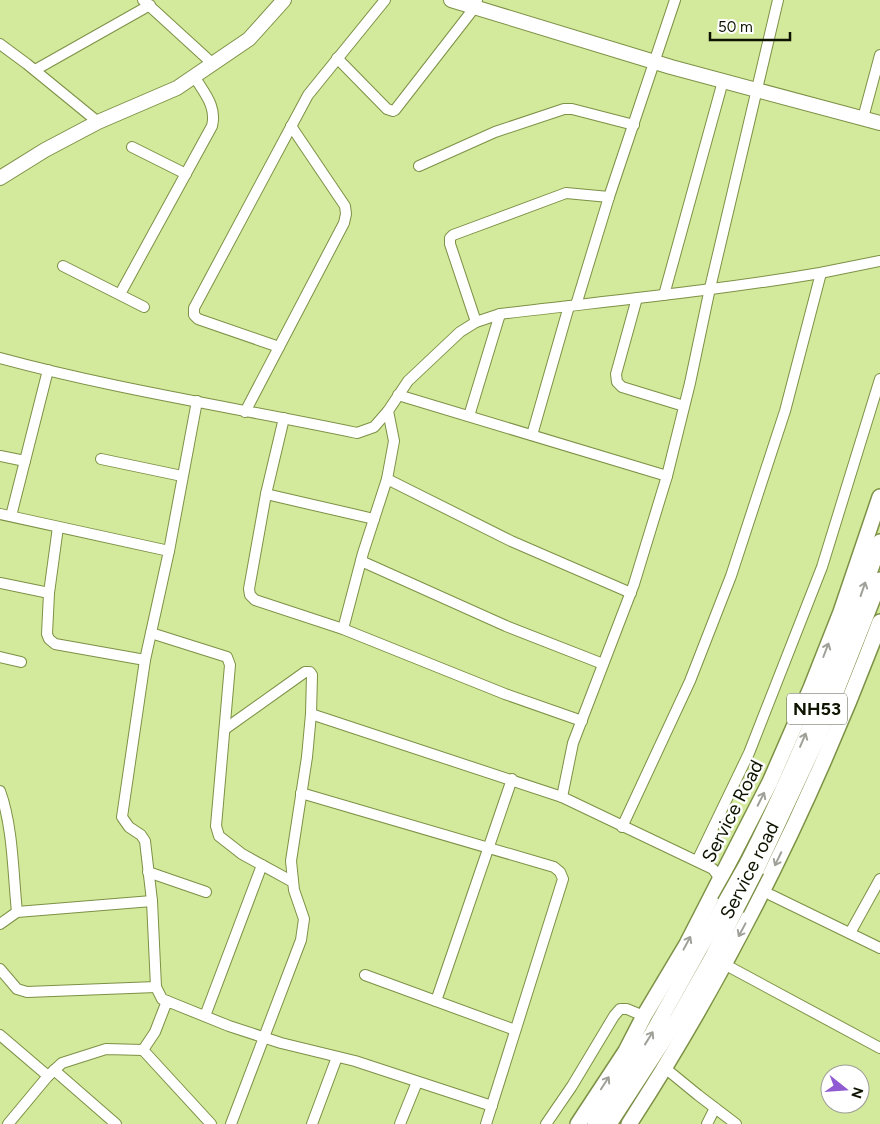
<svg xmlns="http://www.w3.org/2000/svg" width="880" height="1124" viewBox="0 0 880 1124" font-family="Figtree,sans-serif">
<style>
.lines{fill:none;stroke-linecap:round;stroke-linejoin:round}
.minor-casing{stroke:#7d9146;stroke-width:12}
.major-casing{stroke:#7d9146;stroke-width:16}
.highway-casing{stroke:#7d9146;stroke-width:18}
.minor{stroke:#fff;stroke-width:10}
.major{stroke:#fff;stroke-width:14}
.highway{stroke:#fff;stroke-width:15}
.highway-bridge-casing{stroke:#7d9146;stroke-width:18;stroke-linecap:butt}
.highway-bridge{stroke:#fff;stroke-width:15}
.oneway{stroke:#9fa199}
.labels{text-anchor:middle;stroke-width:5;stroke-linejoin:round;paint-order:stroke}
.shield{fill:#fff;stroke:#565a4c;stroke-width:1}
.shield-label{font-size:18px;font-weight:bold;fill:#0e1400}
.street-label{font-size:19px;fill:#0e1400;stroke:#fff}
</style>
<rect width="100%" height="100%" fill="#d3e99b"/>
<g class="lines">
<defs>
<g id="minor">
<polyline points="143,0 213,64"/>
<polyline points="0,44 27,64 98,122"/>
<polyline points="337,58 387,109 393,111 395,110 475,7 477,0"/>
<polyline points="35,70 150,5"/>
<polyline points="863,118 880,55"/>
<polyline points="132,147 186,174"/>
<polyline points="419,166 495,132 564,109 572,109 634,125"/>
<polyline points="63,266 144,307"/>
<path d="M120,294L212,126C217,106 204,93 194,76"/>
<polyline points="664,295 723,81"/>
<polyline points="637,298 616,374 617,382 622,387 684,406"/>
<polyline points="576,305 609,197 675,0"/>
<polyline points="476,322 450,244 450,238 453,235 566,193 609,197"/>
<polyline points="279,347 198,319 194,315 194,308 308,95 385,0"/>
<path d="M0,358C118,390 238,408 357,433L374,427L388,411L408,381L460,332L476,322L500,314C607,301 714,291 820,273C840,269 860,265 880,261"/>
<polyline points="398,395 667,476"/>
<polyline points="245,412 344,223 346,214 345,206 291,126"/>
<polyline points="469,416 500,314"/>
<polyline points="284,418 266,494 249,589 250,595 255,600 343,629 505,694 582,721"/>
<polyline points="532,435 569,306"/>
<polyline points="0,456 25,461"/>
<polyline points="101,459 182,476"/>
<polyline points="387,479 511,541 631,593"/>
<polyline points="266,494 374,519"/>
<polyline points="0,514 169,551"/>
<polyline points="11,516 48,370"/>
<polyline points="361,561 506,626 603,664"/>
<polyline points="0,583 49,593 47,634 49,639 55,644 145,660"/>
<polyline points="49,593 58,527"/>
<polyline points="343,629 363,553 387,479 394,441 388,411"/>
<polyline points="151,633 227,657 230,665 216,826 219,836 242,854 293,882"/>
<polyline points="0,657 21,662"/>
<polyline points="225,729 305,672 310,672 312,675 311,714 562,797 713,869 720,879 724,880"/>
<path d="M0,791C13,826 13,874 17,912"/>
<polyline points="301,793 554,867 560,872 563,879 486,1124"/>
<polyline points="562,797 573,743 634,584 667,476 690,383 710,288 778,0"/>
<polyline points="622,827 690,681 731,576 785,411 821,273"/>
<polyline points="697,861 749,753 822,567 880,379"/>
<polyline points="148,872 206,892"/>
<polyline points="771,895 880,948"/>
<polyline points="0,924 17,912 152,901"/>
<polyline points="850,933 880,879"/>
<polyline points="724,964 880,1048"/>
<polyline points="0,969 17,989 27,992 156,987"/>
<polyline points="365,975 515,1030"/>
<polyline points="167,1001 162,999 156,987 152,901 145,841 141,835 129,827 122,817 145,660 169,551 197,401"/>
<polyline points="436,1001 512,779"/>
<polyline points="205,1016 262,865"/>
<polyline points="0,1035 48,1076"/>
<polyline points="143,1050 211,1124"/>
<polyline points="665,1068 698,1095 736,1124"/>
<polyline points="54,1070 116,1124"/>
<polyline points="8,1124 48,1076 62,1063 106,1049 143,1050 155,1032 167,1001 229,1026 281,1043 355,1061 492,1106"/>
<polyline points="231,1124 301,940 304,919 294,890 291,861 307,757 311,714"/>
<polyline points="312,1124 337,1057"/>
<polyline points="400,1124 417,1082"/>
<polyline points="546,1124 572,1086 614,1016 620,1009 627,1009 644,1016"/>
<polyline points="707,1124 715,1108"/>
</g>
<g id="major">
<polyline points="451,0 671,67 880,123"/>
<polyline points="0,178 45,150 98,122 177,88 249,39 284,0"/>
</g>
<g id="highway">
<path d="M747,864C800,761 842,651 880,542"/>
<polyline points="756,870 819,735 880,580"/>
<polyline points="578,1124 626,1051 644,1016 687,944 770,782 811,688 841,612 880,497"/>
<polyline points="595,1124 652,1034 725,903"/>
<polyline points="609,1124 678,1018 712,958 736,909"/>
<path d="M629,1124C731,967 814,797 880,622"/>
</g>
</defs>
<use href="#minor" class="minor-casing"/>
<use href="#major" class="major-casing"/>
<use href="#highway" class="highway-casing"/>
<use href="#minor" class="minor"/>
<use href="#major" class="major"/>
<use href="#highway" class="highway"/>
<defs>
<g id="highway-bridge">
<polyline points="725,903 747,864"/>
<polyline points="736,909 756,870"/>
</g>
</defs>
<use href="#highway-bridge" class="highway-bridge-casing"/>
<use href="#highway-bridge" class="highway-bridge"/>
</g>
<defs><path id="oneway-shaft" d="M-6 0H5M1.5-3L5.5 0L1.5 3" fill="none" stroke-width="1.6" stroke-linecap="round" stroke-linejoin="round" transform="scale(1.25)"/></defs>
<g class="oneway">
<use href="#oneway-shaft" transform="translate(863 589) rotate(-71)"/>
<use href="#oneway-shaft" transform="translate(826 650) rotate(-69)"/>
<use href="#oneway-shaft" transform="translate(803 740) rotate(-67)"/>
<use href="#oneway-shaft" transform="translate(761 799) rotate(-63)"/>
<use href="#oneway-shaft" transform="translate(778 859) rotate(116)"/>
<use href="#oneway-shaft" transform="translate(742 930) rotate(118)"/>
<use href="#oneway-shaft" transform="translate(687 943) rotate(-62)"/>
<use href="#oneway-shaft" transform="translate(649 1038) rotate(-58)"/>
<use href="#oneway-shaft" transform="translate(605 1083) rotate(-57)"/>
</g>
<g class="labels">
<rect class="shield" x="787" y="693.5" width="60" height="31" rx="4"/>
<g class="shield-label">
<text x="817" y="715">NH53</text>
</g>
<g class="street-label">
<text transform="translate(732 811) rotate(-63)" y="7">Service Road</text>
<text transform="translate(749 870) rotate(-63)" y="7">Service road</text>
</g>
</g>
<g transform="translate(845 1089) rotate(107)"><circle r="24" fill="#ffffff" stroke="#9fa199"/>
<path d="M0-4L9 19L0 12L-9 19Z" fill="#905ad2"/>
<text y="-8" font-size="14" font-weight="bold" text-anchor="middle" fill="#0e1400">N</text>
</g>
<path d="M710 32v8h80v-8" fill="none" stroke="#0e1400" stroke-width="2.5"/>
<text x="718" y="32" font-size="15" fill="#0e1400" stroke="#ffffff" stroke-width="4" paint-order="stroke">50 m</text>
</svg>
